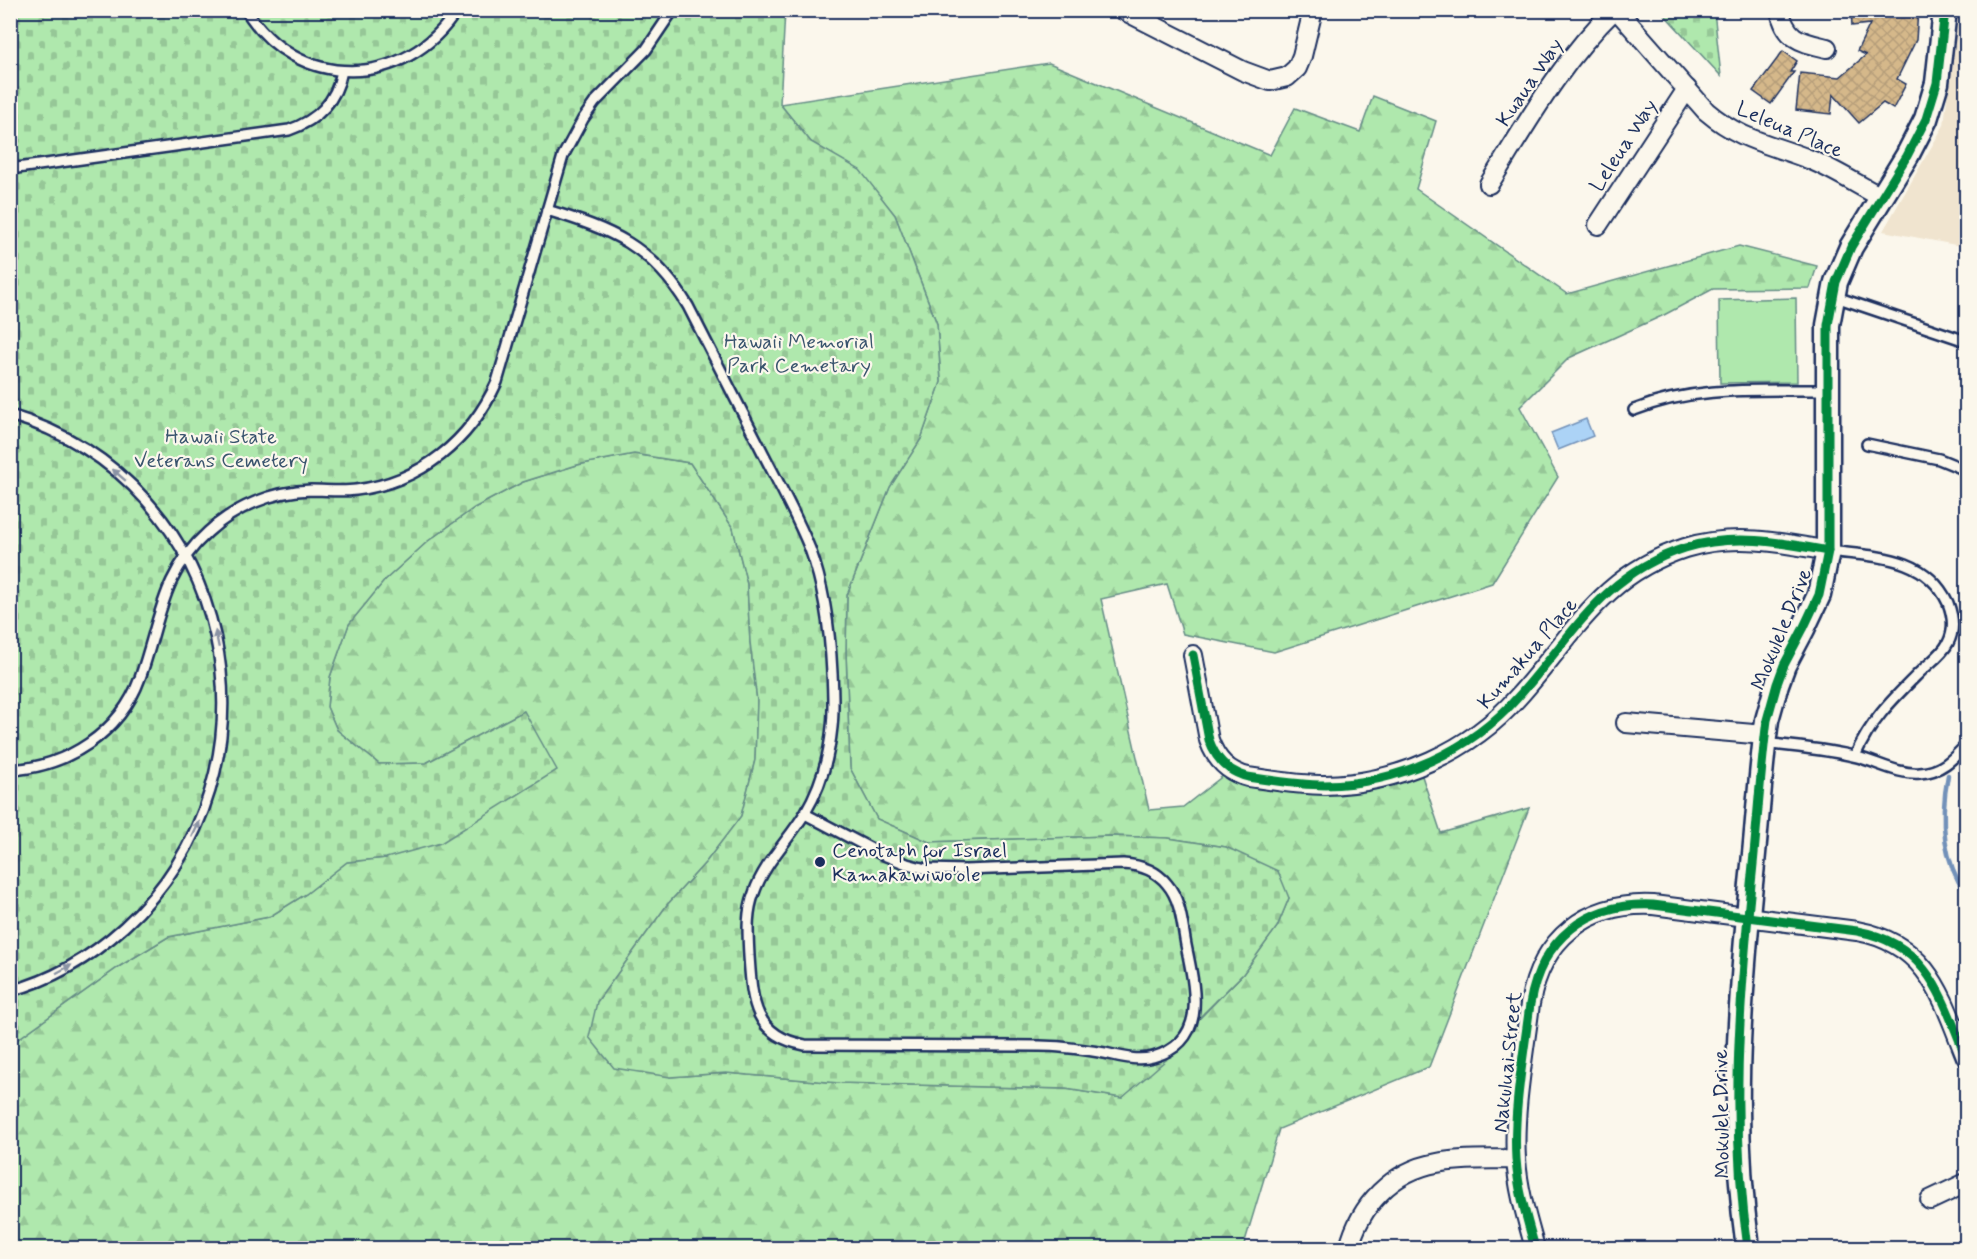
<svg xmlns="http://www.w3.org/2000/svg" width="1977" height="1259" viewBox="0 0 1977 1259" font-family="Mynerve,sans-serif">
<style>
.built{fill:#f0e4cf}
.forest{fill:url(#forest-firs);stroke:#658c86;stroke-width:1.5}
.cemetery{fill:url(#cemetery-stones);stroke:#658c86;stroke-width:1.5}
.pitch{fill:#afe8ad;stroke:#658c86;stroke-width:1.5}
.water{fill:#acd3f6;stroke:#7291b9;stroke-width:1.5}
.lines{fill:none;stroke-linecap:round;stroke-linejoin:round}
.stream{stroke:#7291b9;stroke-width:4.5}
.building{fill:url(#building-cross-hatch);stroke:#1b2f5e;stroke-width:1.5}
.service-casing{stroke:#1b2f5e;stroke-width:14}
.minor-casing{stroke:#1b2f5e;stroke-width:22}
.tertiary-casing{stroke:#1b2f5e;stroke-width:27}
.service{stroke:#fbf7ec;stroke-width:9}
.minor{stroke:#fbf7ec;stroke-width:18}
.tertiary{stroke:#fbf7ec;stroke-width:22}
.cycleway-casing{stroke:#fbf7ec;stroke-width:13}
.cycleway{stroke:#00873e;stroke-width:9}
.oneway{fill:#8b93a5}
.poi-dot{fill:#1b2f5e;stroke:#fbf7ec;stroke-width:2}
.labels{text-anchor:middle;stroke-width:4.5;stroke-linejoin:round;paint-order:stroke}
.street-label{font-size:21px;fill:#1b2f5e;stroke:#fbf7ec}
.park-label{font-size:21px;fill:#39546e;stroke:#fbf7ec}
.poi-label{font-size:21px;fill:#1b2f5e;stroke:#fbf7ec;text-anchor:start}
</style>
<defs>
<pattern id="forest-firs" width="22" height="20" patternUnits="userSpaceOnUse" patternTransform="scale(1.5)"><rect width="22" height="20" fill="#afe8ad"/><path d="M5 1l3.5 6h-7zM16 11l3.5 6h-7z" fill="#96c797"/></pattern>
<pattern id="cemetery-stones" width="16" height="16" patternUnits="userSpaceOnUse" patternTransform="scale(1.5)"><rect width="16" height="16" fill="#afe8ad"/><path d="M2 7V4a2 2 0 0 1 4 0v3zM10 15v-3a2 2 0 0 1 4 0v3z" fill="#96c797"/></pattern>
<pattern id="building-cross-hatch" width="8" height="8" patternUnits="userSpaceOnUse" patternTransform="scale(1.5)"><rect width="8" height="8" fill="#d5b88a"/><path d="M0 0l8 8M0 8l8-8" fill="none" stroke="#b69e7a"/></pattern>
</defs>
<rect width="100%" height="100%" fill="#fbf7ec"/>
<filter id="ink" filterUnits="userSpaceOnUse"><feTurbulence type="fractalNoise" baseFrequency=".0167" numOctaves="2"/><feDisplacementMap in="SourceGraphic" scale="12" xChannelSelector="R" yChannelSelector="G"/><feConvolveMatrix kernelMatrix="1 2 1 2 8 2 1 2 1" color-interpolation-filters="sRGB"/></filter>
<g filter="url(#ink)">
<polygon class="built" points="1957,11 1966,11 1966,247 1883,231 1944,125"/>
<polygon class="forest" points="1049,63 1270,155 1295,108 1360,132 1373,96 1436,121 1416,189 1567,294 1739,246 1817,266 1810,288 1713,289 1664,315 1569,358 1520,407 1558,477 1492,583 1274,652 1183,634 1167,584 1101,599 1149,810 1183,807 1233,768 1354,788 1419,767 1441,833 1529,808 1429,1067 1279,1129 1243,1248 11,1248 11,1044 120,966 168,937 269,917 306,894 347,862 386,858 524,711 426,763 379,764 337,730 327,707 330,677 349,624 385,580 428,541 474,508 523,482 577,465 634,454 690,463 733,528 747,584 750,642 757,701 755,760 741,816 706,862 667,905 597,1002 670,1077 726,1073 839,1083 1066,1089 1122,1098 1243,974 1277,927 1289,898 1226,847 1168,838 1110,836 929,842 877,819 850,768 846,652 847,595 890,487 921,439 941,382 937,324 895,215 860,171 811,142 780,104"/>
<g class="cemetery">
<polygon points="11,11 785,11 780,104 811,142 860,170 895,215 937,324 941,382 921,439 890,487 847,595 846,652 850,768 877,819 929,842 1110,836 1168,838 1226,847 1278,871 1289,898 1277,927 1243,974 1202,1015 1166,1060 1122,1098 1066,1089 839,1083 726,1073 670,1077 614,1068 589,1037 597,1002 667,905 706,862 741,816 755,760 757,701 750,642 747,584 733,528 690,463 634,454 577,465 523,482 474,508 428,541 385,580 349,624 330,677 327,707 337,730 379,764 426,763 524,711 557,770 441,843 386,858 347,862 306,894 269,917 168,937 120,966 11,1044"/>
<polygon points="1661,11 1714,11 1721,76"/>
</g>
<polygon class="pitch" points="1796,298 1797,382 1720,383 1719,300"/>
<polygon class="water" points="1586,419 1593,436 1558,450 1551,433"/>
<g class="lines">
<path class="stream" d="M1948,775C1940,816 1942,859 1966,894"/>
</g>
<g class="building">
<polygon points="1851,10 1918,10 1916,40 1897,79 1906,84 1893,109 1883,103 1859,123 1833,94 1831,114 1796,110 1800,73 1840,77 1866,55 1857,51 1870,24 1852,26"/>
<polygon points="1783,51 1797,61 1790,72 1794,72 1771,104 1753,91"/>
</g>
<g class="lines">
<defs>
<g id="service">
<path d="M246,10C297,92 406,90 457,10"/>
<path d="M10,169L289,130C318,120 336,102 342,71"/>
<path d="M547,210C612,230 651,245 688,306C712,353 736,400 760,447C777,481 796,514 810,549C825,589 830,630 832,673C833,691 834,709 832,727C829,757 820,788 805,813C789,840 764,863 754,893C746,914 748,934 749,956C752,1000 753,1036 805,1045L1040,1046C1060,1046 1080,1049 1099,1052C1117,1055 1135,1062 1153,1057C1210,1041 1194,986 1186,945C1182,924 1181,900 1167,884C1156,870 1140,865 1123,864L965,870L926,869L907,864L881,854L805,814"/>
<polyline points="1833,296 1966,341"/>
<path d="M1634,410C1696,385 1763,391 1828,390"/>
<path d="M10,415C235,481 295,771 124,927C92,956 52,980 10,991"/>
<polyline points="1867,444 1939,459 1966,470"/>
<path d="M1828,551C1874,557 1925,554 1948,603C1953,616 1955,630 1948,643C1942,655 1928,664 1919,673C1892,700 1871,720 1855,756"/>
<path d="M1764,743C1795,747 1827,749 1857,757C1877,762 1899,775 1920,773C1941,772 1953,759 1966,745"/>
<path d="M10,770C67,767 120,733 140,678C160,623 161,574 208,532C235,507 273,491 311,490C326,490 341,492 356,490C421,482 470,441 497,382L563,156L583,119L595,102L646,50L673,10"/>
</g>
<g id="minor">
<polyline points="1123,10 1243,71 1270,81 1287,77 1297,68 1302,56 1313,10"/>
<path d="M1617,10L1706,111C1741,141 1771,144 1811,160C1835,170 1858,185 1881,197"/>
<path d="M1780,10C1785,40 1802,42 1827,48"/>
<path d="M1489,184C1527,123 1562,60 1614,10"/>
<polyline points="1598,225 1687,89"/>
<path d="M1193,655L1209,740C1216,760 1228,772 1248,777C1274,781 1299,785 1325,785C1397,784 1471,751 1518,697C1573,636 1601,575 1685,548C1733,533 1780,542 1828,551"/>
<polyline points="1626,723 1765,735"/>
<polyline points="1930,1200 1966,1183"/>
<path d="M1349,1248C1360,1205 1392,1171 1437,1163C1462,1158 1490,1160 1516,1159"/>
<path d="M1535,1248C1527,1219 1518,1190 1516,1159C1513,1109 1524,1054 1530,1004C1541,939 1587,902 1653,905L1857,931C1929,944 1942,998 1966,1057"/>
</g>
<path id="tertiary" d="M1748,1248C1730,1124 1739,1008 1751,884C1757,829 1760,774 1767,720L1777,684L1784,665L1803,629L1819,595L1828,551V325L1836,282L1851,247L1907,156L1926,119L1937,83L1945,10"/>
</defs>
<use href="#service" class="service-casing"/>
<use href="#minor" class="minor-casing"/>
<use href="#tertiary" class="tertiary-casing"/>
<use href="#service" class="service"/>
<use href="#minor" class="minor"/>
<use href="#tertiary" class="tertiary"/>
<defs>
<g id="cycleway">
<path d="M1193,655L1209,740C1216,760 1228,772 1248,777C1274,781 1299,785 1325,785C1397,784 1471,751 1518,697C1573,636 1601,575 1685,548C1733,533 1780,542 1828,551"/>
<path d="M1535,1248C1527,1219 1518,1190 1516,1159C1513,1109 1524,1054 1530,1004C1541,939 1587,902 1653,905L1857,931C1929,944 1942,998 1966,1057"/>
<path d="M1748,1248C1730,1124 1739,1008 1751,884C1757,829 1760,774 1767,720L1777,684L1784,665L1803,629L1819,595L1828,551V325L1836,282L1851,247L1907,156L1926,119L1937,83L1945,10"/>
</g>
</defs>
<use href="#cycleway" class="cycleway-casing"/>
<use href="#cycleway" class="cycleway"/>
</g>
<defs><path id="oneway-solid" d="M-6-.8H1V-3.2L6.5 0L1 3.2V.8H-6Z" transform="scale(1.5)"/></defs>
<g class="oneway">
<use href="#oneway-solid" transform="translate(119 475) rotate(-139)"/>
<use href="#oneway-solid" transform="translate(217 639) rotate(-102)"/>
<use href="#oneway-solid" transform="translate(196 829) rotate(-65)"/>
<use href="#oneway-solid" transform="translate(64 969) rotate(-28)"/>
</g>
</g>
<circle class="poi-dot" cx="820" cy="862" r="6"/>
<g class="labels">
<g class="street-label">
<text transform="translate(1529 82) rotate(-56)" y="7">Kuaua Way</text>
<text transform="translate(1790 129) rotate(23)" y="7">Leleua Place</text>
<text transform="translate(1623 145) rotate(-57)" y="7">Leleua Way</text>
<text transform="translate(1781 629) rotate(-68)" y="7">Mokulele Drive</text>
<text transform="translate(1527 653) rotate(-49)" y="7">Kumakua Place</text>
<text transform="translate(1507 1062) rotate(-84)" y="7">Nakuluai Street</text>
<text transform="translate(1721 1114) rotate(-91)" y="7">Mokulele Drive</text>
</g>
<g class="park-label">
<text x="799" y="348">Hawaii Memorial<tspan x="799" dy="24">Park Cemetary</tspan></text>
<text x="221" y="443">Hawaii State<tspan x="221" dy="24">Veterans Cemetery</tspan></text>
</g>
<g class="poi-label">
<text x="832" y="857">Cenotaph for Israel<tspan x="832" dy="24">Kamakawiwoʻole</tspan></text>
</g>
</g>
<rect width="1977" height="1259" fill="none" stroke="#fbf7ec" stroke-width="36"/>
<rect x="18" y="18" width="1941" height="1223" fill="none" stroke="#1b2f5e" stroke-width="2" filter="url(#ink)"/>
</svg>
